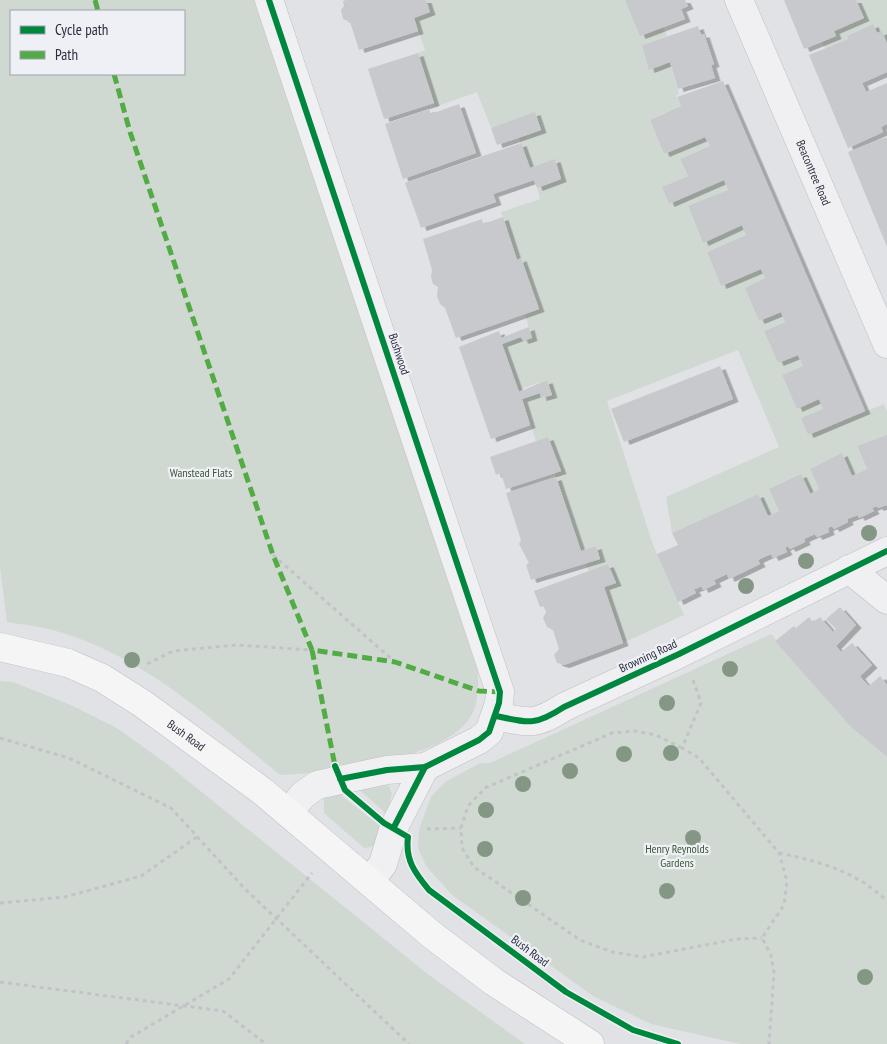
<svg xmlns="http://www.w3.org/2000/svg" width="887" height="1044" viewBox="0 0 887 1044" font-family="'PT Sans Narrow',sans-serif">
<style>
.green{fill:#d0d9d1;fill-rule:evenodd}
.building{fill:#c8c9cd;filter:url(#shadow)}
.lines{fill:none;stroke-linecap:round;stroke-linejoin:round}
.minor-casing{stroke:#bebfc2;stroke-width:29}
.primary-casing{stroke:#bdbfc3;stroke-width:29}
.path{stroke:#c2c3c9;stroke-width:3;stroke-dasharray:4 4;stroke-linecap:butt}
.minor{stroke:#f0f0f2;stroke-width:28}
.primary{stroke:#f5f5f6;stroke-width:28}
.quiet{stroke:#53ab46;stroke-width:5;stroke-dasharray:10 5;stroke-linecap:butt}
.cycleway-casing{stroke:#eef0f5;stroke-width:9}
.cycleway{stroke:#00873e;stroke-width:6}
.tree{fill:#849785}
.labels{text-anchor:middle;stroke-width:4.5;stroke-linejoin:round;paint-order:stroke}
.street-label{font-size:12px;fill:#292d3e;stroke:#eef0f5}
.park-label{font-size:12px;fill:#385937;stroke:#eef0f5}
</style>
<defs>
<filter id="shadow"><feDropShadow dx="5.5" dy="3" stdDeviation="0" flood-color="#0004"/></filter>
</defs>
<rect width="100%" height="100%" fill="#e1e2e5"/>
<g class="green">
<path d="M0,0H254L478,671C478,687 479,705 469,719C441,761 327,773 280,775C211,719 144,656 56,631C40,626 23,625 7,622L0,568ZM11,11H184V74H11Z"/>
<polygon points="426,0 625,0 663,27 667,36 642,45 670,62 679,94 676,96 681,106 650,120 664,154 705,137 710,146 680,159 688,176 662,187 669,203 724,180 728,190 688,207 703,243 742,225 746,235 707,252 721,286 761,269 765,278 745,288 759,321 781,312 785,322 764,331 778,363 798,355 803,366 782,375 797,408 819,399 823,409 801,418 808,435 884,404 887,411 887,435 857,447 867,469 852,476 826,461 810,469 819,489 812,493 781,484 769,489 779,511 768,516 758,494 672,533 666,497 779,447 738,350 607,401 653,545 684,615 623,643 604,587 615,583 609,565 588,571 586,564 600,559 596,546 581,551 556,477 555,473 561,471 548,437 536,441 522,399 540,393 541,398 552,395 547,380 521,389 519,392 502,344 521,337 523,341 532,338 525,314 539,309 521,258 517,260 501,212 540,199 537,188 561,179 555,160 530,168 519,138 541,130 535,113 491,128 477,92 435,107 418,53 425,50 414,18"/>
<polygon points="856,0 887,0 887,44 882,31 877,33 873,24 847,36 848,39 825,48 822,42 836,36 834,31 864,18"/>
<polygon points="771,634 851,727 887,757 887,1044 740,1044 651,1024 593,996 452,895 426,866 418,848 419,829 431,797 445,782 480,763 490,763"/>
<polygon points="0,681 13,682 71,705 117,728 167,764 429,975 525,1044 0,1044"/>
<polygon points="382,784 389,786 392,794 387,814 356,787"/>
<path d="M337,792L383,828C379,840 378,847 364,848L324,813V799Z"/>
</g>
<g class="building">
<polygon points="346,0 426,0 430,12 414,18 418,31 359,50 350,22 343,19 341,10 344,6 343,1"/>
<polygon points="625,0 685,0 688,6 681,9 685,19 640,36"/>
<polygon points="784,0 856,0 864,18 834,31 836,36 804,49"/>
<polygon points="873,24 877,33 882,31 887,44 887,72 862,83 866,92 887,83 887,124 881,127 883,132 848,148 809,55 848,39 847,36"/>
<polygon points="698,26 701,35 704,34 714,64 711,65 715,78 678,89 670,62 649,70 642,45"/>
<polygon points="418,53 434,103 384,119 368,69"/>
<polygon points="723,81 865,411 808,435 801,418 823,409 819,399 797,409 782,375 803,366 798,355 778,363 764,331 785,322 782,315 781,312 759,321 745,288 765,278 761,269 721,286 707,252 746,235 742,225 703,243 688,206 728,190 724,180 669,204 662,187 688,176 680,159 710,146 705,137 664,154 650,120 681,106 677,97"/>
<polygon points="459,104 476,153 403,179 385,124 429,109 431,114"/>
<polygon points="535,112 541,130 497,145 491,128"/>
<polygon points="886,137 887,139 887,247 848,152"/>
<polygon points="521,143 530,168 555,159 561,179 537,188 534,180 493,194 496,202 421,228 405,183"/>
<polygon points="503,217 517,260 521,258 539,309 456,338 445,308 440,304 437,296 438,287 433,284 431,277 432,270 423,239 482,219 483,224"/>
<polygon points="529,327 532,338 523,341 521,337 502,344 519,392 547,380 552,395 541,398 540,393 522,399 530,425 491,439 459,347 499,331 501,338"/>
<polygon points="720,366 733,399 624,442 611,409"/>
<polygon points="887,435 887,505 878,508 877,506 872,508 874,511 859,518 858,515 847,519 848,522 834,529 832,526 828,528 829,532 817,537 815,534 806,538 804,539 805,542 790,549 788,546 785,548 787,552 773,558 771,554 764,557 758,560 760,564 729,579 727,574 714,580 716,584 703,590 701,586 698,588 694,589 696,593 678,602 657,554 678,545 672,533 758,494 768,516 779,511 769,489 801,474 810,493 812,493 819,489 810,469 842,453 852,476 867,469 857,446"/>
<polygon points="548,437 561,471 506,489 501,473 496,475 490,457"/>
<polygon points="556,477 581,551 596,546 600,559 531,580 526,565 529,563 519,544 521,540 506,493"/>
<polygon points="608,564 616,583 604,587 623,643 564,665 557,663 554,655 559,649 553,630 547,627 543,618 546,612 545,606 540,607 534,591"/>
<polygon points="840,607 856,625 836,646 841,652 852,643 872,665 860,676 862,679 869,686 880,676 887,685 887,757 851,727 775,641 794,626 796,628 809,617 813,622 820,617 833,632 836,629 826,619"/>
</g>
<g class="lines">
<defs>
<g id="minor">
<polyline points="269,0 500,692 499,703 489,732 479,740 425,767 387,770 317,785 303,795 288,813"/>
<path id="s1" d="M739,0L887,344"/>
<polyline points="849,569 887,600"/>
<path d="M496,716C529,723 535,726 564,707L679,654L887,551"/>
<polyline points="369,882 383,864 394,827 425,767"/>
</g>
<g id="primary">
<path id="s2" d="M0,647L68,663L102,678L143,704L262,791L432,935L494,982L590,1044"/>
</g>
</defs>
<use href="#minor" class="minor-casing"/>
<use href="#primary" class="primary-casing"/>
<g class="path">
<polyline points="273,555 395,662"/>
<polyline points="147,664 173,651 236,645 312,650"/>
<polyline points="693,680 701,703 682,748 699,758 779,853 787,881 784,905 762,938 771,955 774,973 769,1044"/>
<polyline points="0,738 69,758 171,808 244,888 409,1044"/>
<polyline points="682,748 656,735 635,731 612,733 485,788 468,806 461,828 462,848 474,867 580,940 612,952 643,957 736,939 762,938"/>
<polyline points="427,829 461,828"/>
<path d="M779,853C819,861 857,872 887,901"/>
<polyline points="0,903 65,897 141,876 197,837"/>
<polyline points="0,982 223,1011 266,1044"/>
<polyline points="126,1044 131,1037 229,979 312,873"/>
</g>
<use href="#minor" class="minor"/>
<use href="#primary" class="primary"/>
<g class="quiet">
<polyline points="95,0 98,11"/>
<polyline points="114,74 130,132 273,555 312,650 395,662 479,691 500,692"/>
<polyline points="312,650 335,766"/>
</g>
<defs>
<g id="cycleway">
<polyline points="269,0 500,692 499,703 489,732 479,740 425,767 387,770 340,779"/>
<path d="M496,716C529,723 535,726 564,707L679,654L887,551"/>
<path d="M335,766L345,790L384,823L408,837C405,860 415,873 429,890L566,992L633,1030L678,1044"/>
<polyline points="394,827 425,767"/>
</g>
</defs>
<use href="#cycleway" class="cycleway-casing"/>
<use href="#cycleway" class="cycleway"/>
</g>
<g class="tree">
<circle cx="869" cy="533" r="8"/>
<circle cx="806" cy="561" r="8"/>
<circle cx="746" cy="586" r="8"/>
<circle cx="132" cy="660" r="8"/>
<circle cx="730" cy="669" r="8"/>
<circle cx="667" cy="703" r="8"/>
<circle cx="671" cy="753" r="8"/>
<circle cx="624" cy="754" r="8"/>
<circle cx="570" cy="771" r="8"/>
<circle cx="523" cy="784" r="8"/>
<circle cx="486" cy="810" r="8"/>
<circle cx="693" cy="838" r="8"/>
<circle cx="485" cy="849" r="8"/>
<circle cx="667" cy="891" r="8"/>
<circle cx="523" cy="898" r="8"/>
<circle cx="865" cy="977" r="8"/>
</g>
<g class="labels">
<g class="street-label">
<text dy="4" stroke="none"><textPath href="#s1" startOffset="188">Beacontree Road</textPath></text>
<text transform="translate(399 354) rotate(72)" y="4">Bushwood</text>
<text transform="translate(648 656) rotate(-25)" y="4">Browning Road</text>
<text dy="4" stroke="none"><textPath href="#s2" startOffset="209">Bush Road</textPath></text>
<text transform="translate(530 951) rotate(37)" y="4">Bush Road</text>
</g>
<g class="park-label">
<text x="201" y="477">Wanstead Flats</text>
<text x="677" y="853">Henry Reynolds<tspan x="677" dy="14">Gardens</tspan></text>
</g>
</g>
<rect x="10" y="10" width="175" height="65" fill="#eef0f5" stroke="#9fa2ac"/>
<rect x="20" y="26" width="25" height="8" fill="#00873e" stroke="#9fa2ac"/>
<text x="55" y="35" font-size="15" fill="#292d3e">Cycle path</text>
<rect x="20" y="51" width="25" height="8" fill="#53ab46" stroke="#9fa2ac"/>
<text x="55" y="60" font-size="15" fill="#292d3e">Path</text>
</svg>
